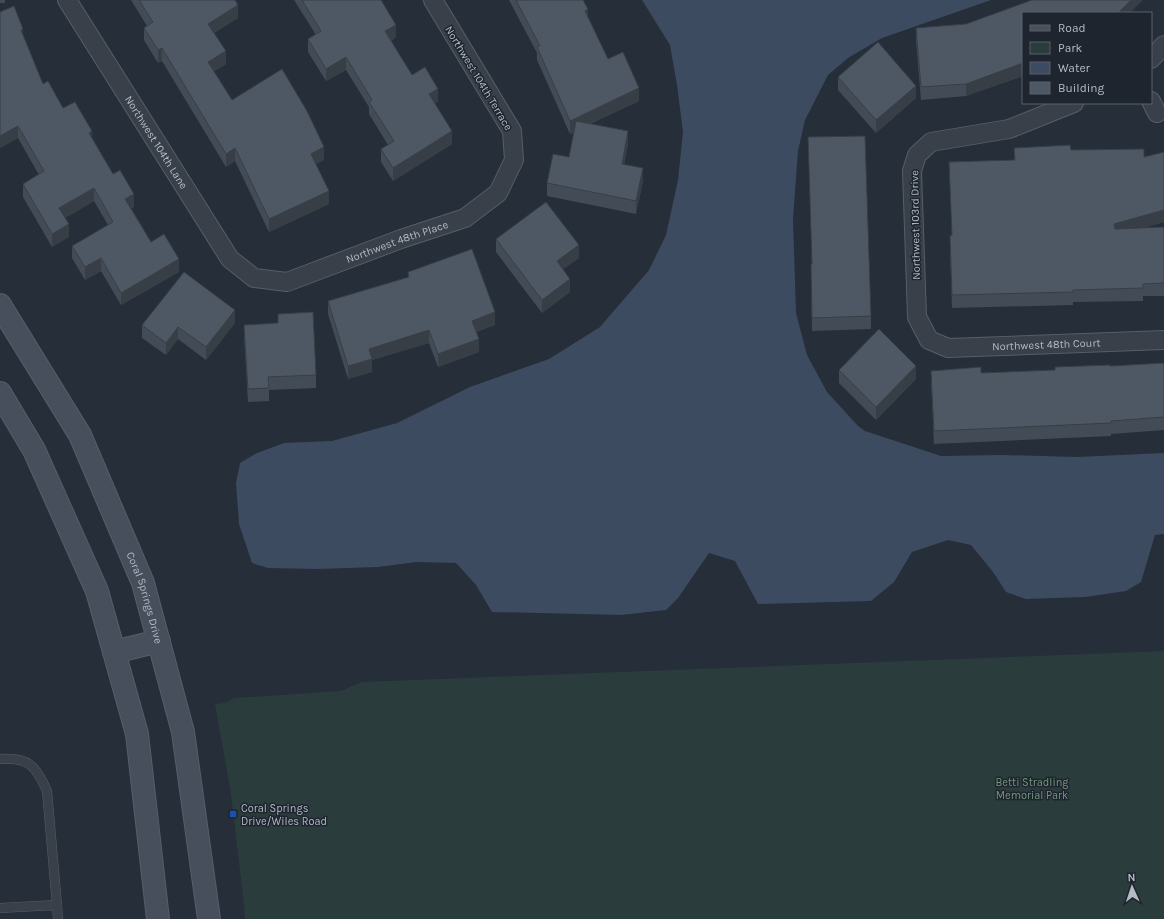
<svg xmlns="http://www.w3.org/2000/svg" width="1164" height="919" viewBox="0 0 1164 919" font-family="Karla,sans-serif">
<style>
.park{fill:#2a3c3c}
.water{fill:#3d4b60}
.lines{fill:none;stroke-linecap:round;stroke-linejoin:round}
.lane-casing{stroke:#575e67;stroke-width:10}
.street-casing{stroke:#575e67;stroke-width:20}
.secondary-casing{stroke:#575e67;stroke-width:24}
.lane{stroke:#394049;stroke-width:9}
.street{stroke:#394049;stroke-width:18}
.secondary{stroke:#474f5c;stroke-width:22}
.wall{fill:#434c56}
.shaded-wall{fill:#373e46}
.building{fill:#4e5864;stroke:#373e46}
.transit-dot{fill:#1a4fb4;stroke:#1e252e;stroke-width:1.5}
.labels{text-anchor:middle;stroke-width:3;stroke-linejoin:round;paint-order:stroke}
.street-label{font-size:11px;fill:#b4bbc5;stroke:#1e252e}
.park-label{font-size:11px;fill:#75987d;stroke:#1e252e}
.poi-label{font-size:11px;fill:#b4bbc5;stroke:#1e252e;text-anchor:start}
</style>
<rect width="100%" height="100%" fill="#252e39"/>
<polygon class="park" points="1164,651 1164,919 245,919 244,905 231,794 215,704 225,703 234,698 341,691 361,682"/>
<polygon class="water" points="642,0 991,0 882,38 848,58 828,75 805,120 798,151 793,219 796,313 807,355 827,392 858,426 865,431 941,456 1002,455 1077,457 1164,453 1164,534 1155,535 1141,582 1126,591 1085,597 1026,599 1006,592 993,572 971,545 948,540 912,552 894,582 871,601 758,604 735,561 709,553 678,598 666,610 621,615 492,612 476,585 456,563 416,562 378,567 317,569 268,568 252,563 239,524 236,483 240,463 257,453 284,443 332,441 397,423 470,387 549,359 600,327 649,270 666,235 678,180 683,132 677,85 670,45"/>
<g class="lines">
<defs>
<g id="lane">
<path d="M0,759C29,757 36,766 47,791L57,905"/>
<polyline points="0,908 57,905 58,919"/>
</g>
<g id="street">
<path id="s1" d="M67,0L230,259L254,278L287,282L401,239L465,218L498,193L514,160L512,131L433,0"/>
<polyline points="1151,59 1164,45"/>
<polyline points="1151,101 1157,113"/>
<path id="s2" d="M1074,103L1009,129L931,142L917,155L912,171L917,317L929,340L948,348L1164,340"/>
</g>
<g id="secondary">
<path id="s3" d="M0,305L80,435L143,583L183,732L209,919"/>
<polyline points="0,393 34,450 97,591 137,734 158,919"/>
<polyline points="114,652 159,641"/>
</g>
</defs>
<use href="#lane" class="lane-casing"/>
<use href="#street" class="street-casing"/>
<use href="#secondary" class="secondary-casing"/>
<use href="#lane" class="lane"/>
<use href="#street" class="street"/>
<use href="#secondary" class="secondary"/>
</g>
<g class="wall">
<rect x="0" y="0" width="5" height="3"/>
<polygon points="131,0 235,0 238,18 214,33 226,64 214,71 232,100 324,160 316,164 329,204 269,232 235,161 226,167 162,61 158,63 144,40 144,28 147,26"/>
<polygon points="294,0 381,0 396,37 391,41 412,75 438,102 435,103 452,144 393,181 381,162 381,149 388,145 369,114 369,107 346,70 326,81 308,52 308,39 316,35"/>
<polygon points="509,0 583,0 588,17 608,59 639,101 590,124 628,144 624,165 643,181 636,214 547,196 547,183 569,157 574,132 570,134 537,60 537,53"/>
<polygon points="0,12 23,36 43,84 63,108 92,138 113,174 134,207 131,208 151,242 179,272 121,305 101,271 85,280 72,258 72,246 108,225 94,201 65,218 69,237 52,247 23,197 23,184 39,175 18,138 0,148"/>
<polygon points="1023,13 1023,76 966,96 921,100 916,41 916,28 966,24"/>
<polygon points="838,77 916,98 876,133 838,90"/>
<polygon points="808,137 871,316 871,329 812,331 811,277 811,264 812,264"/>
<polygon points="1014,148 1071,150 1144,157 1164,222 1144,228 1164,227 1164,296 1143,296 1143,301 1073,302 1073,305 952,308 950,248 950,236 952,235 949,162 1014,160"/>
<polygon points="496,239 579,258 563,269 570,292 542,313 496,252"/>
<polygon points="408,272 495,325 476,332 479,352 438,367 429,343 372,360 372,372 348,379 328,314 328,301 408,277"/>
<polygon points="278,314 316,375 316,388 269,390 269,401 248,402 244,338 244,325 278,323"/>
<polygon points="235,323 206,360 178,339 166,355 142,338 142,325"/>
<polygon points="1164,363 1164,430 1111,434 1111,436 934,444 931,383 931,371 981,373 1055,370"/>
<polygon points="839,370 916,379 876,420 839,383"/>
</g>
<g class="shaded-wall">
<polygon points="1131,0 1143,0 1130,13 1118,13"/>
<polygon points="238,5 238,18 208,36 208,24"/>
<polygon points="588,9 588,22 585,11"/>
<polygon points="396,25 396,37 385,44 385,31"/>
<polygon points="23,29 23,42 21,30"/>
<polygon points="162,48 162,61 158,63 158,50"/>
<polygon points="226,51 226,64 208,75 208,62"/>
<polygon points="346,57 346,70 326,81 326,69"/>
<polygon points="1023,63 1023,76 966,96 966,84"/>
<polygon points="916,86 916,98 876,133 876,120"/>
<polygon points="639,88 639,101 570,134 570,121"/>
<polygon points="438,89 438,102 429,107 429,94"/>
<polygon points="18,126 18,138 0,148 0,136"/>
<polygon points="92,131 92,144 89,133"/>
<polygon points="452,131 452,144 393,181 393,168"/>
<polygon points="628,131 628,144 622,177 622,164"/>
<polygon points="324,147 324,160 311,166 311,154"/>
<polygon points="235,148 235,161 226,167 226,154"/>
<polygon points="643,168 643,181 636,214 636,201"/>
<polygon points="94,188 94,201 59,221 59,208"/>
<polygon points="329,191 329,204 269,232 269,219"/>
<polygon points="134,194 134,207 125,212 125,199"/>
<polygon points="1164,210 1164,222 1114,237 1114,224"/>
<polygon points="69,224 69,237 52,247 52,234"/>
<polygon points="579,245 579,258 557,274 557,261"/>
<polygon points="101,258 101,271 85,280 85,267"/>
<polygon points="179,259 179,272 121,305 121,293"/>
<polygon points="570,279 570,292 542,313 542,300"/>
<polygon points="235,310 235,323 206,360 206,347"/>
<polygon points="495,312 495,325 472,333 472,321"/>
<polygon points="178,327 178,339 166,355 166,343"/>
<polygon points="429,330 429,343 372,360 372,372 348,379 348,366 369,349"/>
<polygon points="479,339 479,352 438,367 438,354"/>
<polygon points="916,366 916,379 876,420 876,407"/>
</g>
<g class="building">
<polygon points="139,0 235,0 238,5 208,24 226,51 208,62 232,100 282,69 307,111 324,147 311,154 329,191 269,219 235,148 226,154 162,48 158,50 144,28 153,22"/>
<polygon points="302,0 381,0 396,25 385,31 412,75 425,67 438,89 429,94 452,131 393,168 381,149 394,141 369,102 372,100 346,57 326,69 308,39 321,31"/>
<polygon points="516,0 583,0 588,9 585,11 608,59 623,52 639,88 570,121 537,47 540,46"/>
<polygon points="1032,0 1131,0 1118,13 1023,13 1023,63 966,84 921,87 916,28 966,24"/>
<polygon points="14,6 23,29 21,30 43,84 48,81 63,108 75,102 92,131 89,133 113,174 120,170 134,194 125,199 151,242 164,234 179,259 121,293 101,258 85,267 72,246 113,222 94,188 59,208 69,224 52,234 23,184 44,171 18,126 0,136 0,12"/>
<polygon points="878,42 916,86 876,120 838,77"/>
<polygon points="576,121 628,131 622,164 643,168 636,201 547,183 553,154 569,157"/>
<polygon points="865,136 871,316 812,318 811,264 812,264 808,137"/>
<polygon points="1070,145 1071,150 1144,149 1144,157 1164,152 1164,210 1114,224 1115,229 1164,227 1164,283 1143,284 1143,288 1073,290 1073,292 952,295 950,236 952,235 949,162 1015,160 1014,148"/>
<polygon points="546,202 579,245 557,261 570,279 542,300 496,239"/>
<polygon points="472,249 495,312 472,321 479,339 438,354 429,330 369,349 372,359 348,366 328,301 409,277 408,272"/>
<polygon points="184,272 235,310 206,347 178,327 166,343 142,325"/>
<polygon points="313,312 316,375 268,377 269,388 248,389 244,325 278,323 278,314"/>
<polygon points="879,329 916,366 876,407 839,370"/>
<polygon points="1164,363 1164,417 1111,421 1111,423 934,431 931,371 981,367 981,373 1055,370 1055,367 1110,365 1110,366"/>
</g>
<rect class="transit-dot" x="229" y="810" width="8" height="8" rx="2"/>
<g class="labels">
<g class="street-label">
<text transform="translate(479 78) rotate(59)" y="4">Northwest 104th Terrace</text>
<text dy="4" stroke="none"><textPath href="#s1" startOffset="168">Northwest 104th Lane</textPath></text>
<text transform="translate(915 225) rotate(-91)" y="4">Northwest 103rd Drive</text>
<text dy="4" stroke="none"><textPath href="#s1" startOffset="487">Northwest 48th Place</textPath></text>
<text dy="4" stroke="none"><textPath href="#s2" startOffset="476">Northwest 48th Court</textPath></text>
<text dy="4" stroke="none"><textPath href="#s3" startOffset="328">Coral Springs Drive</textPath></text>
</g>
<g class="park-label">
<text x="1032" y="786">Betti Stradling<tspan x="1032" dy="13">Memorial Park</tspan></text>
</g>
<g class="poi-label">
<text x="241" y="812">Coral Springs<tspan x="241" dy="13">Drive/Wiles Road</tspan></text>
</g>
</g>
<rect x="1022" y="12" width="130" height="92" fill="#1e252e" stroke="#5a616a"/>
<rect x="1030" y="25" width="20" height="6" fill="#474f5c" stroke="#5a616a"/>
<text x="1058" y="32" font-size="12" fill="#b4bbc5">Road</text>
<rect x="1030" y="42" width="20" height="12" fill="#2a3c3c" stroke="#5a616a"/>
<text x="1058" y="52" font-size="12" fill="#b4bbc5">Park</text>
<rect x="1030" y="62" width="20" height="12" fill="#3d4b60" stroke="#5a616a"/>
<text x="1058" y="72" font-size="12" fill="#b4bbc5">Water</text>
<rect x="1030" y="82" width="20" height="12" fill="#4e5864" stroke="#5a616a"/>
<text x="1058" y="92" font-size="12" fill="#b4bbc5">Building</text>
<g transform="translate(1132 887) rotate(357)" stroke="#1e252e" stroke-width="3" paint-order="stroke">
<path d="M0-3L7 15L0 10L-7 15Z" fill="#b4bbc5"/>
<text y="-6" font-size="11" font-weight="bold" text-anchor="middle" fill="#b4bbc5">N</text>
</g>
</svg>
